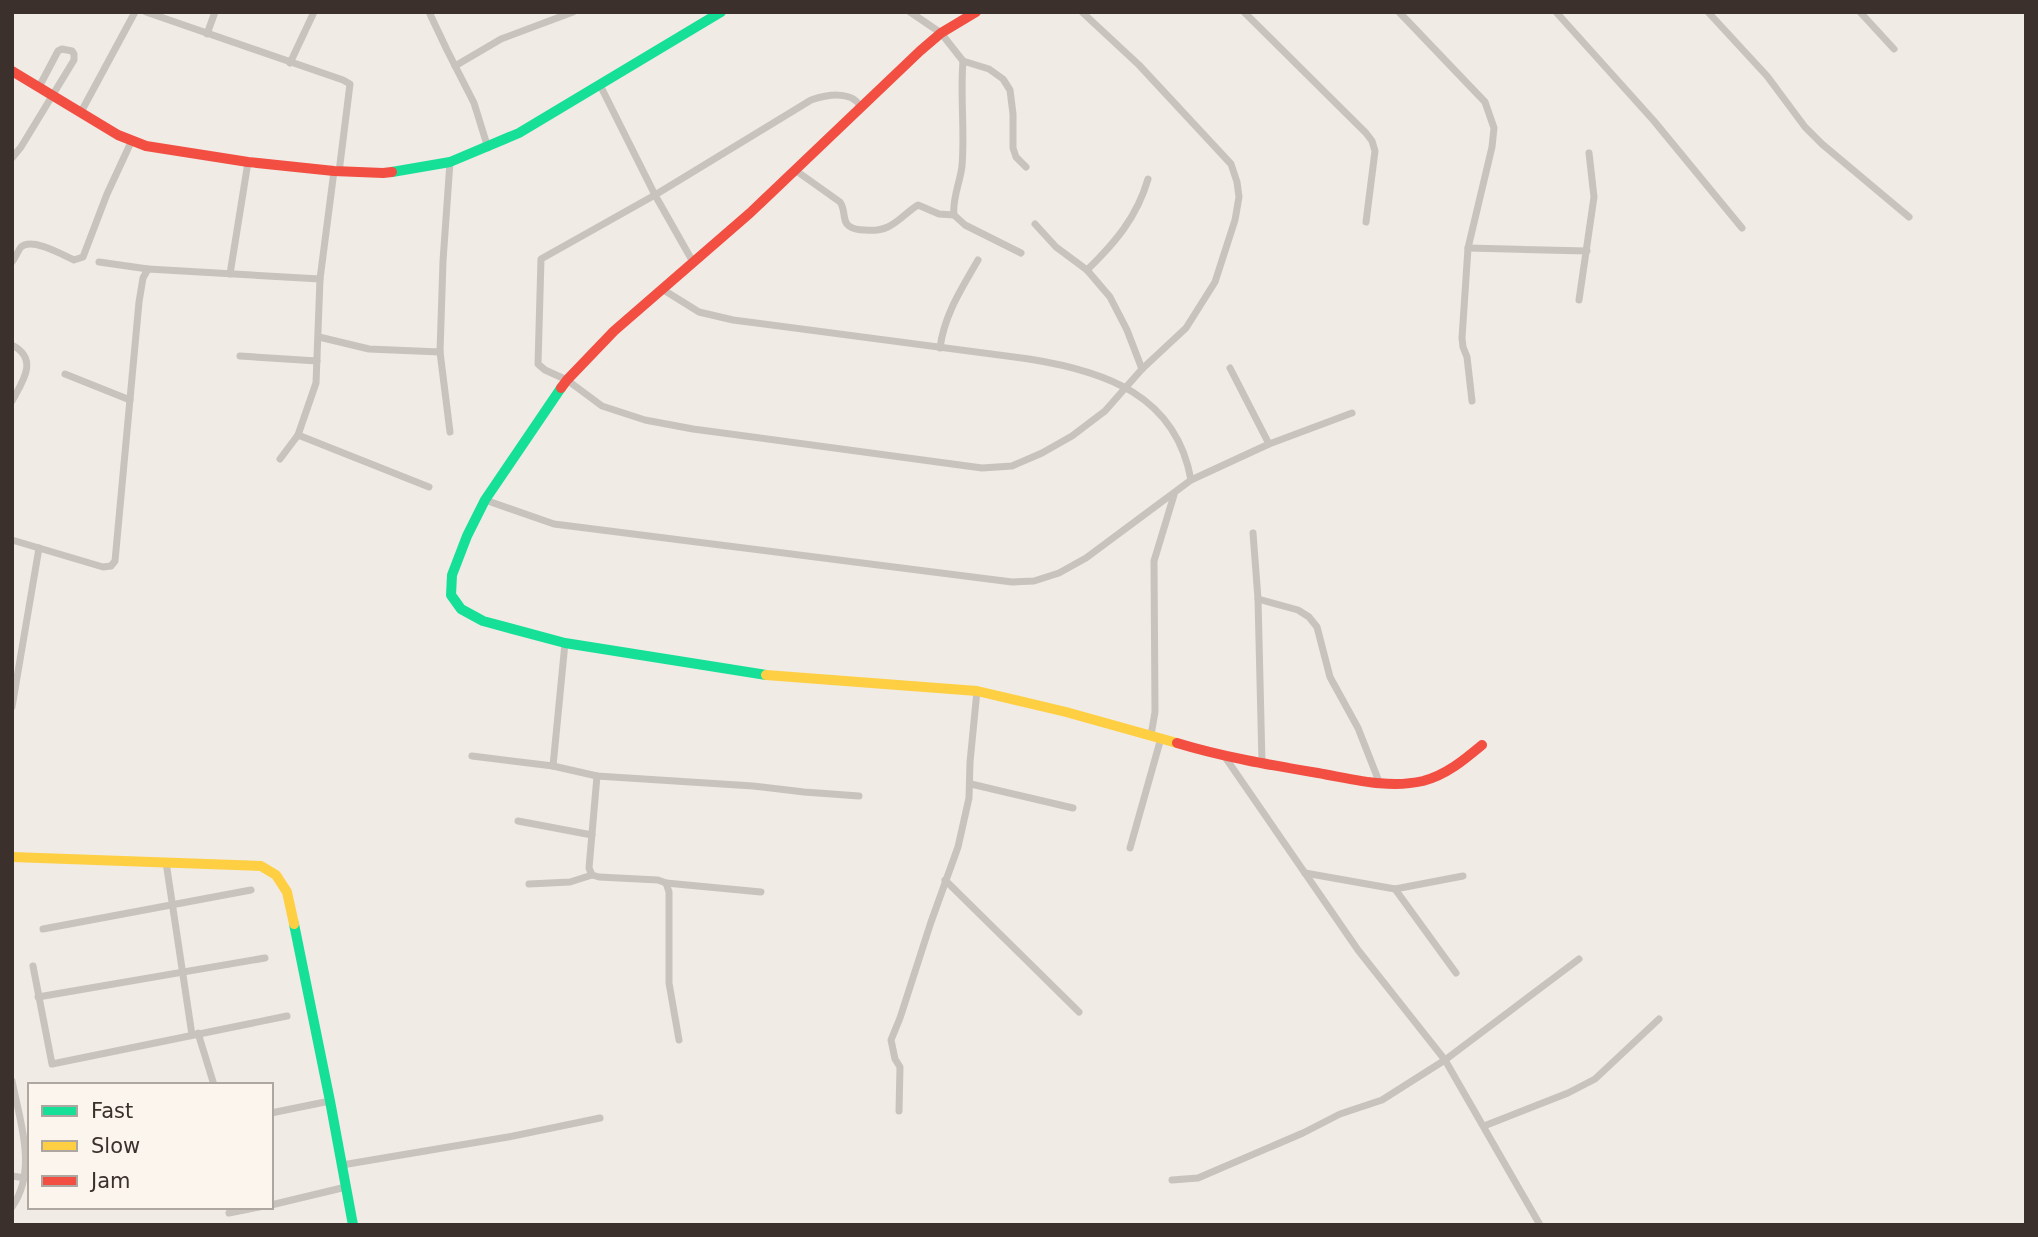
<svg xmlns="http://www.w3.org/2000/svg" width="2038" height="1237" viewBox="0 0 2038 1237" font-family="'DejaVu Sans',sans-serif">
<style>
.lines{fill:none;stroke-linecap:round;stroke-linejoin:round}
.street{stroke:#c9c3be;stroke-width:7}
.fast{stroke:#16e098;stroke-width:10}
.slow{stroke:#ffcf43;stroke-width:10}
.jam{stroke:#f24e42;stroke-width:10}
</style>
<rect width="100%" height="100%" fill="#f0ebe5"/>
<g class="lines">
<g class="street">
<polyline points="146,12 343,80 350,84 339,172"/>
<polyline points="429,12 447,50 474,103 488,148"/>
<polyline points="910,12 941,33 963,61 989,69 1003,79 1010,90 1013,114 1013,148 1016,157 1026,167"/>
<polyline points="1244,12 1366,133 1372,141 1375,151 1366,222"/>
<polyline points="1399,12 1485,102 1494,128 1492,147 1468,248 1462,338 1463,347 1467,357 1472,401"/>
<polyline points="1556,12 1654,121 1742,228"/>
<polyline points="1708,12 1767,76 1805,127 1822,144 1909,217"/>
<polyline points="1860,12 1894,49"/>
<polyline points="207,34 215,12"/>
<path d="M963,61C960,96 965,131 962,166C960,183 952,199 954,215L965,225L1021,253"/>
<polyline points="290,63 314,12"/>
<polyline points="455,66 501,39 573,12"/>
<polyline points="600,85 655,195 693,262"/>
<path d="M860,106C851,90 826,95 811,100L655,195L541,259L538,364L545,370L567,380L602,406L645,420L693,429L982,468L1012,466L1042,453L1072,436L1105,411L1142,369L1186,328L1215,282L1235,220L1239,197L1237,182L1231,164L1139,65L1082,12"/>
<polyline points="81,112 135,12"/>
<polyline points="12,158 21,147 74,60 74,54 72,51 62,49 58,51 39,87"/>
<polyline points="450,162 443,261 440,352 450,432"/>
<path d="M795,170L840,202C846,210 842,222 849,226C853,229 861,230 865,230C892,233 899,217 918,205L939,214L954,215"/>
<polyline points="1035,224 1056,247 1087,270 1110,297 1127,330 1142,369"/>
<polyline points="1468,248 1587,251"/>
<path d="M12,262C15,258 18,251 21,247C32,237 63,255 74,260L83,257L107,194L132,140"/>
<polyline points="99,262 148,269"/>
<path d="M1087,270C1115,243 1137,217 1148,179"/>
<polyline points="230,274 248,162"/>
<path d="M662,289L699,312L733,320L1029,359C1105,371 1176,395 1191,480"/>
<polyline points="1579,300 1594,197 1589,153"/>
<polyline points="319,337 369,349 440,352"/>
<path d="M12,345C39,359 23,381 12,401"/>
<path d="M940,348C944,315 962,288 978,260"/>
<polyline points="240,356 317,361"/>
<polyline points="1230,368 1269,444"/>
<polyline points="65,374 130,400"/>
<polyline points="298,435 429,487"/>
<polyline points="280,459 298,435 316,383 320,279 334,171"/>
<polyline points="485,500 554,524 1012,582 1034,581 1059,573 1086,558 1191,480 1269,444 1352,413"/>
<polyline points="1253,533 1258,599 1262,763"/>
<polyline points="12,540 103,567 111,566 115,561 139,302 143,278 148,269 320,279"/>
<polyline points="1258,599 1298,610 1309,617 1317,627 1330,677 1358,728 1380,784"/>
<polyline points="12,707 39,548"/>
<polyline points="1151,735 1155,712 1154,561 1174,495"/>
<polyline points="472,756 553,766 597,776 753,786 804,792 859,796"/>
<polyline points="1225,757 1358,950 1445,1060 1540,1225"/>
<polyline points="553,766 565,643"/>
<polyline points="597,776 589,868 592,875 599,877 658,880 666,883 669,892 669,983 679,1040"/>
<polyline points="971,784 1073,808"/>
<polyline points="518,821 592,835"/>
<polyline points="1130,848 1161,738"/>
<polyline points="166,862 192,1035"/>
<polyline points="1305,873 1395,889 1463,876"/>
<polyline points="945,880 1079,1012"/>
<polyline points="666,883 761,892"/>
<polyline points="529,884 570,882 592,875"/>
<polyline points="1395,889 1456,973"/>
<polyline points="43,929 251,890"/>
<polyline points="33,966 52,1064 287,1016"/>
<polyline points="38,997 265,958"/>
<polyline points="198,1033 214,1085"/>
<path d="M12,1081C20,1122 38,1170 12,1207"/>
<polyline points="899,1111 900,1067 895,1059 891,1040 900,1018 931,922 958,847 969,798 970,762 977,691"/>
<polyline points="271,1113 330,1101"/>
<polyline points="1484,1126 1568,1093 1595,1079 1659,1019"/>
<polyline points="342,1165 508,1137 600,1118"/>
<polyline points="12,1176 25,1178"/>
<polyline points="1172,1180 1198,1178 1303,1133 1340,1114 1382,1100 1445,1060 1579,959"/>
<polyline points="271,1205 346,1187"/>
<polyline points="229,1213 259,1207"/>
</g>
<g class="fast">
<polyline points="392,172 450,162 519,133 721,12"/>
<polyline points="561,388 485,500 467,536 452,575 451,595 461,609 483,621 565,643 766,675"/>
<polyline points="294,924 330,1101 353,1225"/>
</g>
<g class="slow">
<polyline points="766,675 977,691 1066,712 1177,743"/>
<polyline points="12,857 261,866 276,875 287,892 294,924"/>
</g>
<g class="jam">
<polyline points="12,71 118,135 146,146 248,162 334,171 383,173 392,172"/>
<polyline points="561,388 567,380 614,331 750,213 920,51 941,33 976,12"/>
<path d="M1177,743C1223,757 1270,765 1318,773C1353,779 1388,789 1423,781C1446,775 1464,760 1482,745"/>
</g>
</g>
<rect width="2038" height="1237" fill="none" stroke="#3b302b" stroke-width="28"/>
<rect x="28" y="1083" width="245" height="126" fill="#fbf5ee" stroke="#aea6a0" stroke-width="2"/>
<rect x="42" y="1106" width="35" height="10" fill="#16e098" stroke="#aea6a0" stroke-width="2"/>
<text x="91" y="1118" font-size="21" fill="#3b302b">Fast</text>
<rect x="42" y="1141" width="35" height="10" fill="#ffcf43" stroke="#aea6a0" stroke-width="2"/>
<text x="91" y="1153" font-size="21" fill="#3b302b">Slow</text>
<rect x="42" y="1176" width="35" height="10" fill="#f24e42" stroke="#aea6a0" stroke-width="2"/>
<text x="91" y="1188" font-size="21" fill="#3b302b">Jam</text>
</svg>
